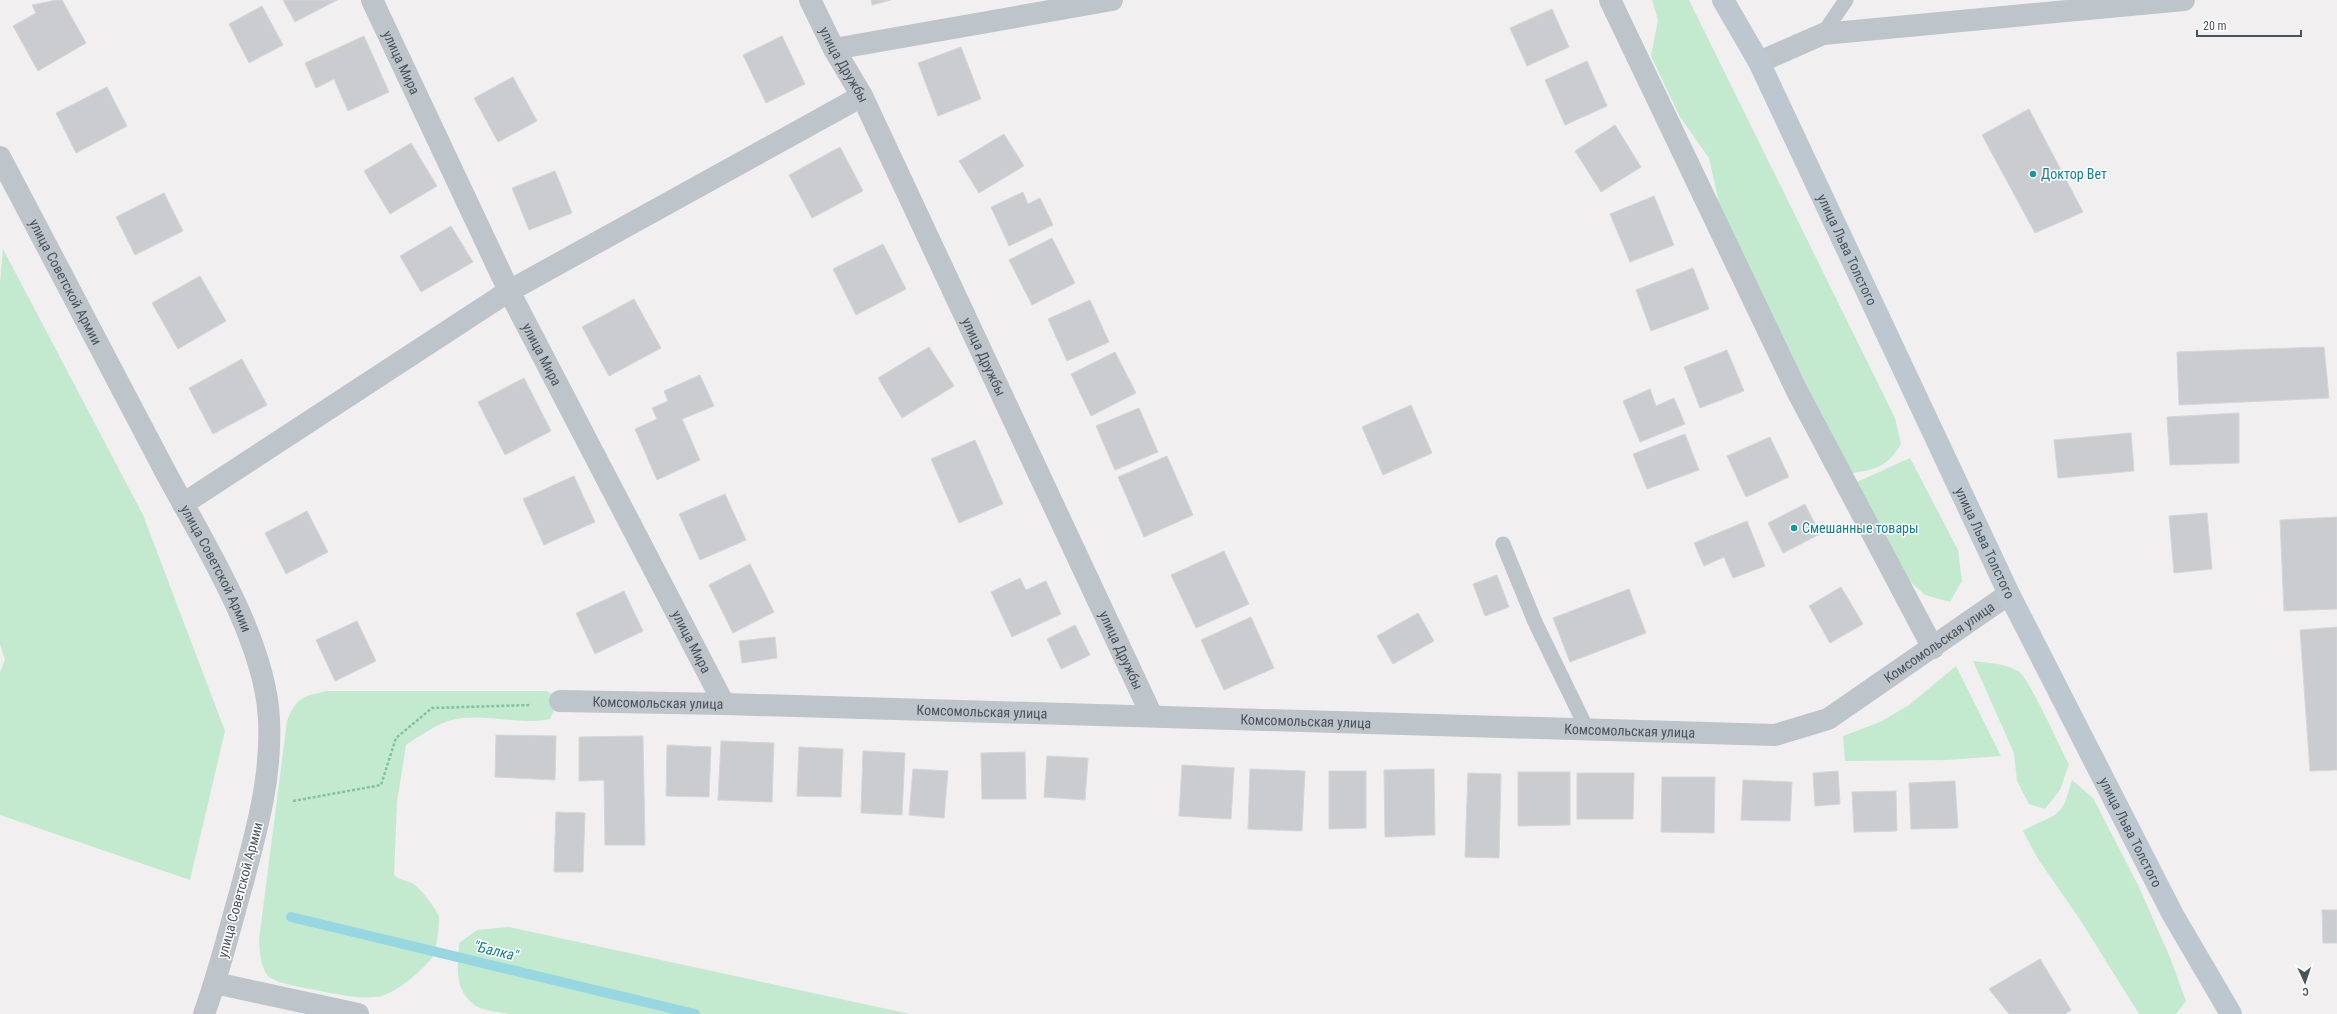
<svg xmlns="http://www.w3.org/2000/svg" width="2337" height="1014" viewBox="0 0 2337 1014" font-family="'Roboto Condensed',sans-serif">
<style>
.green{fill:#c3eacf}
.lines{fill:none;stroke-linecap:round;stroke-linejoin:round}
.stream{stroke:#96d7e1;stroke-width:10}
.building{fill:#caccd0;stroke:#d4d6da}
.path{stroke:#7fc49d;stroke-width:2.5;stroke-dasharray:3 2;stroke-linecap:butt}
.lane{stroke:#bdc4ca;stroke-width:15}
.street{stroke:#bdc4ca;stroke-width:22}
.secondary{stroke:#bdc7cf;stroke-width:22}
.culture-dot{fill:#0f9aa8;stroke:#fff;stroke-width:1.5}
.labels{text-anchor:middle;stroke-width:3;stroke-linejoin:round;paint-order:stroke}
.street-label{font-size:14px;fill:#4a535a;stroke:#fff}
.culture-label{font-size:14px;fill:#0d838f;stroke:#fff;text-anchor:start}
.water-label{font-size:15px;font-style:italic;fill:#1d8292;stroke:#fff}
</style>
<rect width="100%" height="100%" fill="#f1eff0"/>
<g class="green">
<path d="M1652,0H1689L1895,418L1901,444C1887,467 1876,470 1851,473L1833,441L1782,334L1724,226L1709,158L1680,117L1651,56L1658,20Z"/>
<polygon points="3,249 143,515 225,731 190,880 0,815 0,672 5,660 0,644 0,283"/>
<polygon points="1910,458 1958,550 1962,581 1950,602 1925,595 1899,571 1857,482"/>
<path d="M1973,661C1988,663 2004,663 2018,671C2029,677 2060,748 2069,764L2060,790L2045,809L2029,804L2017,781L2014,753Z"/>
<polygon points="1956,666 2001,756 1947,760 1845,761 1843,736 1880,722 1909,705"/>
<path d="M327,691H547L553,695L556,704L550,719C518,726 484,712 452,720C436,724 420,736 406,745L397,802L394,875C402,882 409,880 415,885C421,889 437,910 439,917C440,924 436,953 432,958C420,972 395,995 376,997C354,999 331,993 310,989C300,987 274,983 267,975C260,964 260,953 259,940L287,721C296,697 304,696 327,691Z"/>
<path d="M2072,780L2093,798L2138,885L2169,955L2186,1001L2176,1014H2139L2079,918L2038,859L2023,831C2032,825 2042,822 2051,817C2065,811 2068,793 2072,780Z"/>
<path d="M509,927L910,1014H509C500,1012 484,1011 476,1006C453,990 458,967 459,943L477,930Z"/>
</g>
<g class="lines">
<polyline class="stream" points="291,917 695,1014"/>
</g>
<g class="building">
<polygon points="56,0 62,0 86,43 38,71 13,26 36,13 32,5"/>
<polygon points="283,0 337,0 295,22"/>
<polygon points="871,0 891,0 872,5"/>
<polygon points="262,6 283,45 249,63 229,24"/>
<polygon points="1552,9 1569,47 1527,66 1510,28"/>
<polygon points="364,36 389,92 348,111 334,79 316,88 305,63"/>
<polygon points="782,36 805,84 766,103 743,55"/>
<polygon points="961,47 981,99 938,116 918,63"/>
<polygon points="1587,61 1607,106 1565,125 1545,80"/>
<polygon points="513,77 537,121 498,142 474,98"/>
<polygon points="107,87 127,126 76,153 56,113"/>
<polygon points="2029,109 2083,212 2035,233 1982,135"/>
<polygon points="1615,125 1641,167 1601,192 1575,151"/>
<polygon points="1004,134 1024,166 979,193 959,161"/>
<polygon points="411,143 437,186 390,214 364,171"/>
<polygon points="840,147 863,191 812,218 789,175"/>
<polygon points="555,171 572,213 529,230 512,188"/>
<polygon points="1023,192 1028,204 1040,198 1053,225 1009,246 991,207"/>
<polygon points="164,193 183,231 135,255 116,217"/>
<polygon points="1654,196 1674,245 1630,262 1610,214"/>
<polygon points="451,226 473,262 421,292 400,256"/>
<polygon points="1052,238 1075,283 1032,305 1009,260"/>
<polygon points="883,244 906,289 856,315 833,269"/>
<polygon points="1693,268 1709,309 1651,331 1636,290"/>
<polygon points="200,276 226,321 178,349 152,303"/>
<polygon points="634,299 661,348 609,376 582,327"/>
<polygon points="1090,300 1109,342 1067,361 1048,319"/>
<polygon points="929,347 954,386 902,418 878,378"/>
<polygon points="2324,347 2329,398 2179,405 2177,352"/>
<polygon points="1727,350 1744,391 1700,408 1684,367"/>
<polygon points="1115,352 1136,393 1091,416 1071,374"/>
<polygon points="242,359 267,405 213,434 189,388"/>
<polygon points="700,375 714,406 682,419 700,460 657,480 635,429 657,419 652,408 668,401 664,391"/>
<polygon points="524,378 551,431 505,455 478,402"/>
<polygon points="1650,389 1656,406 1674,398 1685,424 1640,442 1623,401"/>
<polygon points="1411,405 1432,453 1383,475 1362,427"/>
<polygon points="1139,408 1158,452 1115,470 1096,426"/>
<polygon points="2239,413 2239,463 2170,465 2167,417"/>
<polygon points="2131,433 2134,471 2058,478 2054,440"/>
<polygon points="1685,434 1699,470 1647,489 1633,454"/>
<polygon points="1770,437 1789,477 1746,497 1727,456"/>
<polygon points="975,440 1003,504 959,523 931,459"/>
<polygon points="1167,456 1193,515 1144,537 1118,477"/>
<polygon points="574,476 595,522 544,545 523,499"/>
<polygon points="725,494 746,540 700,560 679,514"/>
<polygon points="1805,504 1820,534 1783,553 1768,523"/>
<polygon points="307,511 328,552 286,574 265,533"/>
<polygon points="2207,513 2212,569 2174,573 2169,516"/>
<polygon points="2337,517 2337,609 2284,611 2280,520"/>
<polygon points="1747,521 1765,566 1733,578 1724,557 1704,566 1694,543"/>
<polygon points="1224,551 1249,604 1196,628 1171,575"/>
<polygon points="750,564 774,612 733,633 709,585"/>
<polygon points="1497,575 1509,607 1485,616 1473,584"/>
<polygon points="1020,578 1026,590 1046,581 1061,614 1012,637 991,592"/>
<polygon points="1841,587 1863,624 1830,643 1809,606"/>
<polygon points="1629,589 1646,633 1570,662 1553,618"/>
<polygon points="624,591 643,631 595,654 576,613"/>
<polygon points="1418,613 1434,641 1393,664 1377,636"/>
<polygon points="1251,617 1274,668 1224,690 1201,640"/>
<polygon points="357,621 376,661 335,681 316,640"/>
<polygon points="1075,625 1090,655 1061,669 1047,639"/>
<polygon points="2337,627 2337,770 2310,771 2300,630"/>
<polygon points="775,637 777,658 742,663 739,641"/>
<polygon points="496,735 556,736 555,780 495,777"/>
<polygon points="643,736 645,845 605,845 604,780 579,781 579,737"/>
<polygon points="721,741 774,743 772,802 718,800"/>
<polygon points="667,745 711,747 709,797 666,796"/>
<polygon points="799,747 843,749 841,797 797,796"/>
<polygon points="863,751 905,753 902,815 861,813"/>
<polygon points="1025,752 1026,799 982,799 981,753"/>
<polygon points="1047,756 1088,758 1085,800 1044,797"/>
<polygon points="1182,765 1234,768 1231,819 1179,816"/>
<polygon points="913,769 948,771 944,818 909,815"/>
<polygon points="1250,769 1305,771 1302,831 1248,829"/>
<polygon points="1434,769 1435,835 1385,837 1384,770"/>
<polygon points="1329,771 1366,771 1366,828 1329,829"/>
<polygon points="1838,771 1840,804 1815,806 1813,773"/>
<polygon points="1518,772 1570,772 1570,825 1518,826"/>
<polygon points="1468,773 1501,774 1499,858 1465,857"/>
<polygon points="1577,773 1634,773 1633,819 1577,819"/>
<polygon points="1662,777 1715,777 1714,833 1661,832"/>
<polygon points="1743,780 1792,782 1790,821 1741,820"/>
<polygon points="1955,781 1958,828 1911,829 1909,783"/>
<polygon points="1896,791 1897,831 1854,832 1852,792"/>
<polygon points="556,812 585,813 583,872 554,872"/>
<polygon points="2322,910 2337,910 2337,943 2323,943"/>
<polygon points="2040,959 2071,1010 2065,1014 2009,1014 1989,989"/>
</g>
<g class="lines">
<polyline class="path" points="293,801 381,785 396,738 432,708 531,705"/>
<g class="lane">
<polyline points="1823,34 1846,0"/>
<polyline points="1503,544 1535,622 1587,729"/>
</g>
<g class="street">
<path id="s1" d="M372,0L509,291L724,704"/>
<path id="s2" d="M810,0L834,49L862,96L1152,716"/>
<polyline points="1610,0 1797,391 1933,648"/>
<polyline points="834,49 1112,0"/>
<polyline points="1759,62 1823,34 2184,0"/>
<path id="s3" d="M0,157C55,262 110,366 165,471C203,542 265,638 269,719C272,778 256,833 241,889C229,931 219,973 204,1014"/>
<polyline points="183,504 509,291 862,96"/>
<path id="s4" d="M560,701L724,704L1775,735L1828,719L2009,594"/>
<polyline points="215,983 358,1014"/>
</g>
<path class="secondary" id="s5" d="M1723,0L1759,62L2009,594L2173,915L2231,1014"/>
</g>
<g class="culture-dot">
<circle cx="2033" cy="174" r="4"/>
<circle cx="1794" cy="528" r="4"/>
</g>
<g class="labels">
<g class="street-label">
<text dy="5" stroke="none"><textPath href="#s1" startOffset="69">улица Мира</textPath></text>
<text dy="5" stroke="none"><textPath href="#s2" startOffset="73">улица Дружбы</textPath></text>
<text dy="5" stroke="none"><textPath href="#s5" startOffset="279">улица Льва Толстого</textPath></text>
<text dy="5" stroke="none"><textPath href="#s3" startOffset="141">улица Советской Армии</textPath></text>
<text dy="5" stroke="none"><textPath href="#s1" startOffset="393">улица Мира</textPath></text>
<text dy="5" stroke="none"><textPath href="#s2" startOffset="397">улица Дружбы</textPath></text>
<text dy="5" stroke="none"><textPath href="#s5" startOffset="603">улица Льва Толстого</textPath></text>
<text dy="5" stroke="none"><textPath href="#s3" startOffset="465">улица Советской Армии</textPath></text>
<text dy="5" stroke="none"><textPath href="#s1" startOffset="717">улица Мира</textPath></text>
<text dy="5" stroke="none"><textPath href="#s4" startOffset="1406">Комсомольская улица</textPath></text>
<text dy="5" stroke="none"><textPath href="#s2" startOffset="721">улица Дружбы</textPath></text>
<text dy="5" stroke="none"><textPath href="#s4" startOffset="98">Комсомольская улица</textPath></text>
<text dy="5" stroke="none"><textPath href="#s4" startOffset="422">Комсомольская улица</textPath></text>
<text dy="5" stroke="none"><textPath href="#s4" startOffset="746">Комсомольская улица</textPath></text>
<text dy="5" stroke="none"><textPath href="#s4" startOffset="1070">Комсомольская улица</textPath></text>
<text dy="5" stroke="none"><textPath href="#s5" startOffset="927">улица Льва Толстого</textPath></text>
<text transform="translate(240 890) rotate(-75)" y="5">улица Советской Армии</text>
</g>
<g class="culture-label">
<text x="2041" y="179">Доктор Вет</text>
<text x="1802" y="533">Смешанные товары</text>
</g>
<g class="water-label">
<text transform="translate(496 951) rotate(13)" y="5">"Балка"</text>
</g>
</g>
<g transform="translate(2305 982) rotate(177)" stroke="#ffffff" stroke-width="3" paint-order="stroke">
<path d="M0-3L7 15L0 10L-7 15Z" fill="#4a535a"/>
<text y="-6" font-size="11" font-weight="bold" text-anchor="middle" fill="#4a535a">С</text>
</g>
<path d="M2197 30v6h104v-6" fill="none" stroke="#4a535a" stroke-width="2"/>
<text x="2203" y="30" font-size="12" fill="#4a535a" stroke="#ffffff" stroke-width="3" paint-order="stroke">20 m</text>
</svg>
